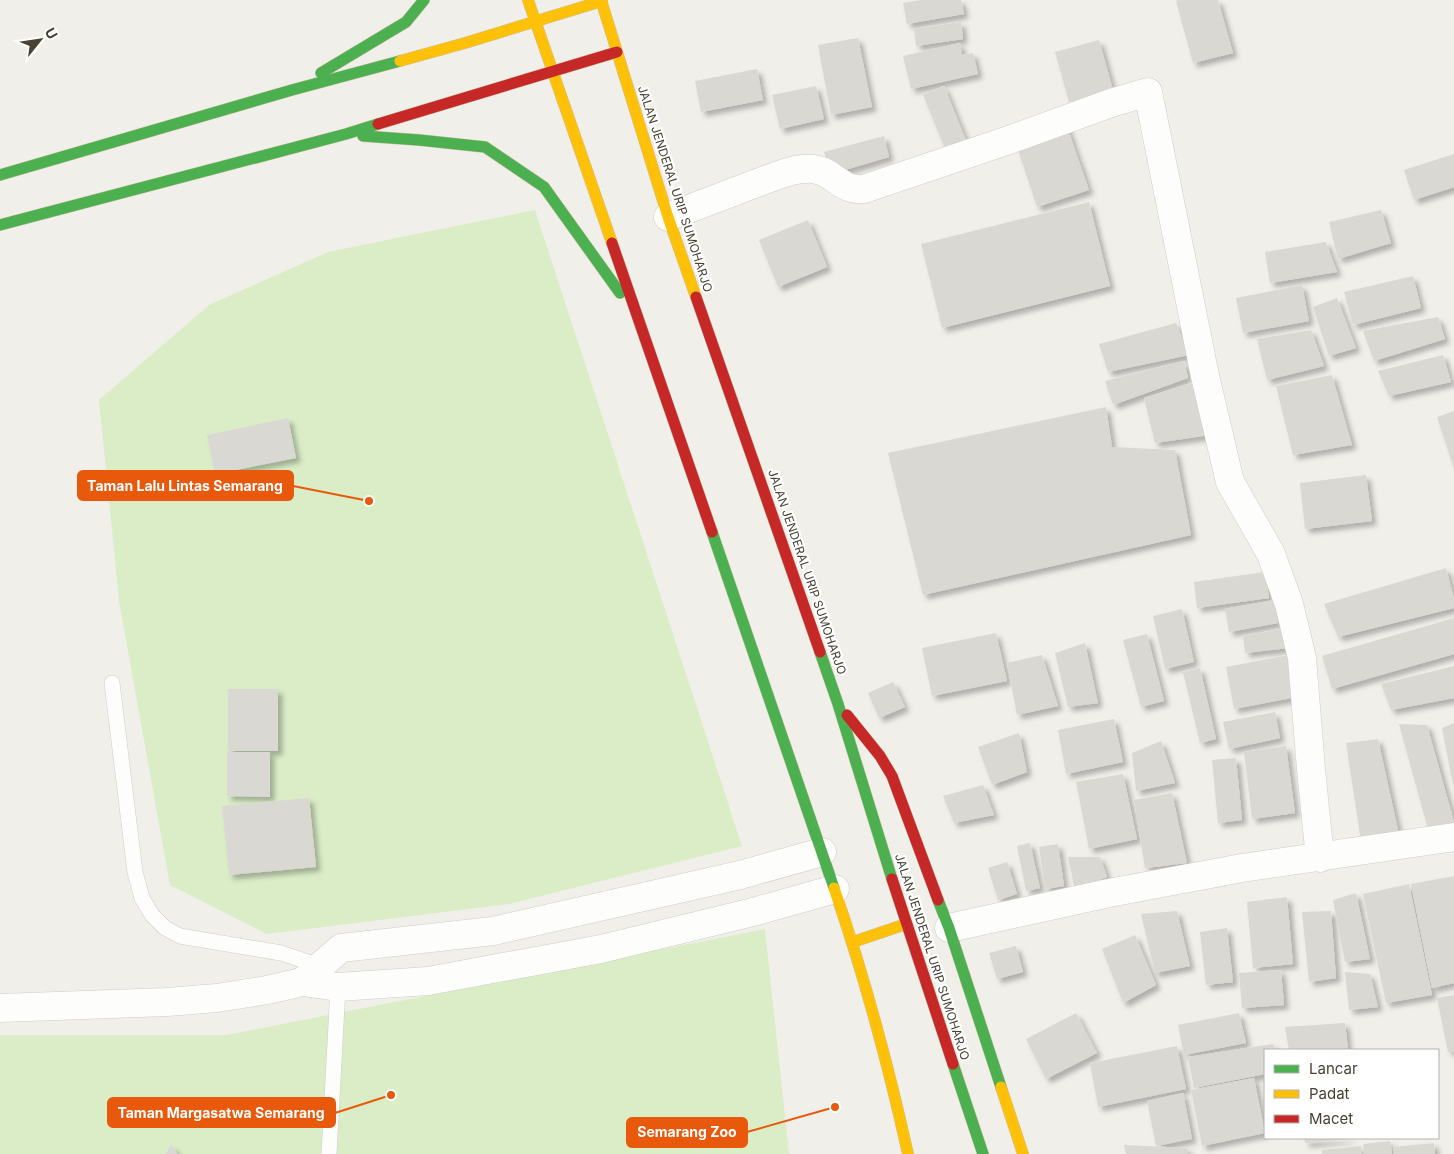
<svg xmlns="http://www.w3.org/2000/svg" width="1454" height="1154" viewBox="0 0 1454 1154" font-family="Inter,sans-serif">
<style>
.park{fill:#daedc7}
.building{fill:#dad8d2;filter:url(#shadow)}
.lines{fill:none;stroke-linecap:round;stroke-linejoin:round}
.lane-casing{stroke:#cecdc7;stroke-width:16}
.street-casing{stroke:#cecdc7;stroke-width:29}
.fast-casing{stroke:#cac0a3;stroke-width:12}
.slow-casing{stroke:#cac0a3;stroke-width:12}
.jam-casing{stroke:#cac0a3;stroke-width:12}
.lane{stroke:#fdfdfc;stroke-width:15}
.street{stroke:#fdfdfc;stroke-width:28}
.fast{stroke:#4caf50;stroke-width:11}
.slow{stroke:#ffc107;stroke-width:11}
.jam{stroke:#c62828;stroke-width:11}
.labels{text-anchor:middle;stroke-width:4.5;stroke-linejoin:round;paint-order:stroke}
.street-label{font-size:12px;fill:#474234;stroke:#fff}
.leader{fill:none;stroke:#e8590c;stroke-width:2}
.callout-dot{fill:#e8590c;stroke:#fff;stroke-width:2}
.callout{fill:#e8590c;stroke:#e8590c;stroke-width:2}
.callout-label{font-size:14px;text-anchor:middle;font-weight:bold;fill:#fff}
</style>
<defs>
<filter id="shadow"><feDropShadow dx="4.5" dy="4.5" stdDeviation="2.5" flood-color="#0004"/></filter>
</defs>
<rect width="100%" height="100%" fill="#f0efea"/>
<g class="park">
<polygon points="535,210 742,846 509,904 267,934 170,885 119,601 99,400 209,305 328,252"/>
<polygon points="765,929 789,1154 0,1154 0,1035 227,1035"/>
</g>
<g class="building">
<polygon points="921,0 961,0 964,14 907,24 903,3"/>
<polygon points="1178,0 1218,0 1233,53 1193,63 1176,1"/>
<polygon points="961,22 963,39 916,46 914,29"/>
<polygon points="858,38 872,107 831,115 818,45"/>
<polygon points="1099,40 1113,90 1069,102 1055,52"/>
<polygon points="960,43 962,55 973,53 978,74 911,89 903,56"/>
<polygon points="757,69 763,100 701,112 695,81"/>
<polygon points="816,86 824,119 780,129 772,95"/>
<polygon points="944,86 967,143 946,151 923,95"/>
<polygon points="1066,124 1089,190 1037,207 1015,141"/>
<polygon points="884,136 889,157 831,174 824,152"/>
<polygon points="1454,154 1454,187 1414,200 1404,170"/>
<polygon points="1089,202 1110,286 942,328 921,244"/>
<polygon points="1381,210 1391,243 1338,259 1329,222"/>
<polygon points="808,220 827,267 778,287 759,240"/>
<polygon points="1326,242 1337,272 1270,283 1265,252"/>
<polygon points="1413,276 1421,308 1353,325 1344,292"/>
<polygon points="1302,285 1309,321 1243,333 1236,298"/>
<polygon points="1337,298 1356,348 1329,356 1313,307"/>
<polygon points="1438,317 1445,339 1374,361 1363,331"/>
<polygon points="1176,323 1189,355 1108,372 1099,344"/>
<polygon points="1311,330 1324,366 1267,380 1257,339"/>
<polygon points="1443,355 1451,382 1389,396 1378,371"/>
<polygon points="1184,361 1188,378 1113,405 1105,381"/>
<polygon points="1332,375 1352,445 1293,455 1276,386"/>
<polygon points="1195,382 1210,435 1155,443 1144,398"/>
<polygon points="1106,407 1112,447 1175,450 1191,535 923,595 888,453"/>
<polygon points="1454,411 1454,469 1437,417"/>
<polygon points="288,418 296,458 215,474 207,435"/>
<polygon points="1366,475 1372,521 1305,529 1300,483"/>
<polygon points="1446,568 1454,599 1454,608 1338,637 1324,604"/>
<polygon points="1265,572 1269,598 1197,608 1194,582"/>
<polygon points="1274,600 1278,623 1229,632 1225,609"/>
<polygon points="1182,609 1194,662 1165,669 1153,616"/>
<polygon points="1454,618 1454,654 1332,689 1322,656"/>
<polygon points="1286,628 1289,648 1245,653 1243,636"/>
<polygon points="996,633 1007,681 932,696 922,648"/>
<polygon points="1147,634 1164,701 1141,707 1123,640"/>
<polygon points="1085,643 1098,703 1068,707 1055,653"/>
<polygon points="1042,655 1058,706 1017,715 1007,663"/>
<polygon points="1289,655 1297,697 1234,709 1226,667"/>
<polygon points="1454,666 1454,698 1391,710 1381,684"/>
<polygon points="1200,668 1216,739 1200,743 1183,672"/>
<polygon points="893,682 905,707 879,718 868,693"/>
<rect x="228" y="689" width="50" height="62"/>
<polygon points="1275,712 1280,738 1229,749 1223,722"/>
<polygon points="1114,719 1123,762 1066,774 1058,730"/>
<polygon points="1454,723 1454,785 1453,785 1442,728"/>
<polygon points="1399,724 1427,725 1454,822 1428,829"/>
<polygon points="1019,733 1027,772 992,785 978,747"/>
<polygon points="1378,739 1399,835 1361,841 1346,743"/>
<polygon points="1161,741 1175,783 1136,791 1132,753"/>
<polygon points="1286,746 1295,813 1252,819 1244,752"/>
<polygon points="227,752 270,752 270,797 227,796"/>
<polygon points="1236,758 1242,820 1218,823 1212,760"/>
<polygon points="1123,774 1137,839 1089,849 1076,782"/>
<polygon points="983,785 994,815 954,823 943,796"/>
<polygon points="1172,793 1187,863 1145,868 1134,800"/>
<polygon points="309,798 316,867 229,875 222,806"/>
<polygon points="1030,843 1040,888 1026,891 1017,846"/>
<polygon points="1058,844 1064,886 1045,889 1039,847"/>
<polygon points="1068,857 1100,857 1107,877 1075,890"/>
<polygon points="1007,862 1017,894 998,900 988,868"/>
<polygon points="1454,876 1454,983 1432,988 1411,884"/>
<polygon points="1409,884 1432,995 1386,1003 1363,894"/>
<polygon points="1356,893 1370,959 1345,962 1333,900"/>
<polygon points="1287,897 1293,964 1253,968 1247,902"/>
<polygon points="1177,911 1190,966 1155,973 1141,914"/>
<polygon points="1331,911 1336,978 1309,982 1302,912"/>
<polygon points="1227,928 1233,982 1206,985 1200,932"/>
<polygon points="1135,935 1156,985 1123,1003 1102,949"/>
<polygon points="1016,946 1023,972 997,979 989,953"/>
<polygon points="1281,970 1284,1005 1242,1008 1239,973"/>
<polygon points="1345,972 1370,974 1378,1007 1349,1010"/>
<polygon points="1454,995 1454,1051 1448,1052 1437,998"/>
<polygon points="1076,1013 1097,1053 1046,1079 1026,1039"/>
<polygon points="1239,1013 1246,1043 1184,1055 1178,1025"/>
<polygon points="1345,1023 1348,1050 1289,1050 1285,1027"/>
<polygon points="1273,1044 1275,1050 1265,1050 1265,1074 1194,1088 1188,1057"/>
<polygon points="1177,1046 1186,1089 1098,1107 1090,1063"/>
<polygon points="1254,1078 1265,1133 1202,1146 1191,1090"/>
<polygon points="1183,1093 1192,1139 1156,1146 1147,1101"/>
<polygon points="1304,1138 1350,1138 1350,1139 1305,1143"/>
<polygon points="1390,1141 1392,1154 1364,1154 1363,1144"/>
<polygon points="1434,1143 1435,1154 1394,1154 1393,1147"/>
<polygon points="171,1144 177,1154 166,1154"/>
<polygon points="1124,1145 1187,1148 1188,1154 1126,1154"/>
<polygon points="1361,1146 1362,1154 1322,1154 1322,1150"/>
</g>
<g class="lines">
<defs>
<g id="lane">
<polyline points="112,683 135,872 142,898 152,915 165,928 180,936 281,953 320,966"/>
<polyline points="329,1154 338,987"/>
</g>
<g id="street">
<path d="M668,217C696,206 725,195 754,184C772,178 793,167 813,169C834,171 841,192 864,189L1006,141L1111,103L1148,92L1205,376L1230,482L1271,554L1289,604L1302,658L1311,769L1320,858"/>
<polyline points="949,928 1109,893 1242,868 1454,837"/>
<polyline points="302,982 341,948 493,931 740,875 822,852"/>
<polyline points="0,1008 167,1002 217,998 267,990 302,982 338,987 428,981 601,949 753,912 835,889"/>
</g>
<g id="fast">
<polyline points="321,73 406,22 424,0"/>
<polyline points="363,136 419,140 485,147 544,187 620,293"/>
<polyline points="0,175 292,90 400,61"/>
<polyline points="0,225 346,134 378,124"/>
<polyline points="712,532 834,888"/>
<polyline points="820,652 838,704 892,879"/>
<polyline points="938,900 949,928 1001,1087"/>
<polyline points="953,1064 983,1154"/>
</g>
<g id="slow">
<polyline points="528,0 612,243"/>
<polyline points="601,0 668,217 696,297"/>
<polyline points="400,61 465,43 602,1"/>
<path d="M834,888C864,975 888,1064 908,1154"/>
<polyline points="853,942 906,924"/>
<polyline points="1001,1087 1023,1154"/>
</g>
<g id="jam">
<polyline points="378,124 617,52"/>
<polyline points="612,243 712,532"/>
<polyline points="696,297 820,652"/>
<polyline points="847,715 880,756 892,776 938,900"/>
<polyline points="892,879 953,1064"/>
</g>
</defs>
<use href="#lane" class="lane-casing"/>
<use href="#street" class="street-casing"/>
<use href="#fast" class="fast-casing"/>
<use href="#slow" class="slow-casing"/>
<use href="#jam" class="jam-casing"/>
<use href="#lane" class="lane"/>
<use href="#street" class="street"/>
<use href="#fast" class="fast"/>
<use href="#slow" class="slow"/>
<use href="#jam" class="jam"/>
</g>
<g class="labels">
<g class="street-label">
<text transform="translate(675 189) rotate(72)" y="4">JALAN JENDERAL URIP SUMOHARJO</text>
<text transform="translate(807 572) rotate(71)" y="4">JALAN JENDERAL URIP SUMOHARJO</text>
<text transform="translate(932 957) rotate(72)" y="4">JALAN JENDERAL URIP SUMOHARJO</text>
</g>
</g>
<path class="leader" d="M369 501L293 486M391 1095L335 1113M835 1107L747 1132"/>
<g class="callout-dot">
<circle cx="369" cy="501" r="5"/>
<circle cx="391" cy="1095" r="5"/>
<circle cx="835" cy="1107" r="5"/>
</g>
<g class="callout">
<rect x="78" y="471" width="215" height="29" rx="5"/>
<rect x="108" y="1098" width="227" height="29" rx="5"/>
<rect x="627" y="1118" width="120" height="29" rx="5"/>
</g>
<g class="callout-label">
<text x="185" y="491">Taman Lalu Lintas Semarang</text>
<text x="221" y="1118">Taman Margasatwa Semarang</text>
<text x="687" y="1137">Semarang Zoo</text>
</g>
<rect x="1264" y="1049" width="175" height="90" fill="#ffffff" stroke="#b5b3ae"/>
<rect x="1274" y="1065" width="25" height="8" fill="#4caf50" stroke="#b5b3ae"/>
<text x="1309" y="1074" font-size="15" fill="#474234">Lancar</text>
<rect x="1274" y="1090" width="25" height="8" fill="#ffc107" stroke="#b5b3ae"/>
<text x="1309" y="1099" font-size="15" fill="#474234">Padat</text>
<rect x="1274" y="1115" width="25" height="8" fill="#c62828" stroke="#b5b3ae"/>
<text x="1309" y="1124" font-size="15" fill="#474234">Macet</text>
<g transform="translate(40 40) rotate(60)" stroke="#ffffff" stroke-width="4" paint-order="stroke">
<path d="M0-4L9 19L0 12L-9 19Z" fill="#474234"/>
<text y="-8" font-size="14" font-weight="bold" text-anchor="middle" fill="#474234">U</text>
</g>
</svg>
